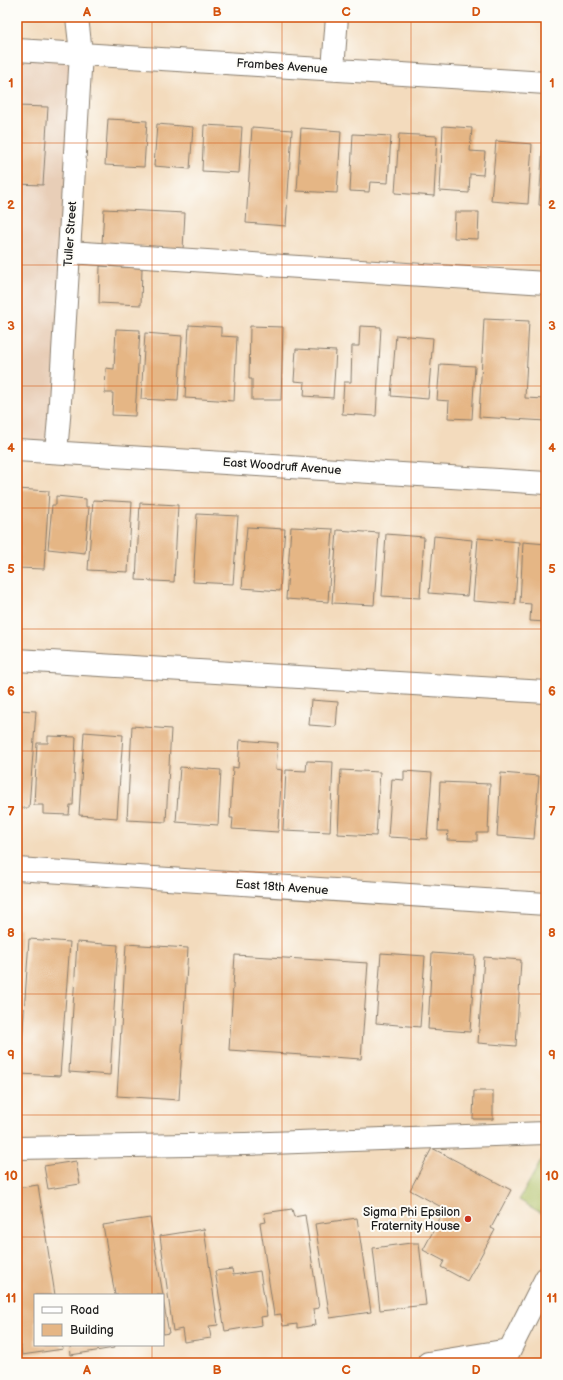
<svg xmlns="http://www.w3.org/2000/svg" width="563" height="1380" viewBox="0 0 563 1380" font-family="'Balsamiq Sans',sans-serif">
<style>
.built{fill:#e8ceb7}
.green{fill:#acbe61;stroke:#646d3e}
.building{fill:#e5b685}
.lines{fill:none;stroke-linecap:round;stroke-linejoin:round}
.minor-casing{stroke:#887c6c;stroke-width:24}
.minor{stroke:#fff;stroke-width:22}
.grid{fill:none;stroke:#d4530e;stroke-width:1;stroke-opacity:0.55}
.poi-dot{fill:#c8321e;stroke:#fdfcf7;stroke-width:1.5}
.labels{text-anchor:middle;stroke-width:4;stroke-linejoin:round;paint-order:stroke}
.street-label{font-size:12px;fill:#1c1c1c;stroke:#fdfcf7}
.poi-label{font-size:12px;fill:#1c1c1c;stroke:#fdfcf7;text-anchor:end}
.neatline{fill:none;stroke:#d4530e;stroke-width:1.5}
.grid-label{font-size:13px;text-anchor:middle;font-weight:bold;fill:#d4530e}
</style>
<rect width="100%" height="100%" fill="#fdfcf7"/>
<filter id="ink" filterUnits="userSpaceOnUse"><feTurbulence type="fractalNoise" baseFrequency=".025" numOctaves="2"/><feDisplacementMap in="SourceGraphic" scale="8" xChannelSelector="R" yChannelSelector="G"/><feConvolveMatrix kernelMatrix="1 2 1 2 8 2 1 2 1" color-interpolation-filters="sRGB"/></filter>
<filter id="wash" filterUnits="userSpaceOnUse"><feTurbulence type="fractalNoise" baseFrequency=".012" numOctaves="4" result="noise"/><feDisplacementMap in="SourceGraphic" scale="16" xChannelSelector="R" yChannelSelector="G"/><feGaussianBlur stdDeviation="0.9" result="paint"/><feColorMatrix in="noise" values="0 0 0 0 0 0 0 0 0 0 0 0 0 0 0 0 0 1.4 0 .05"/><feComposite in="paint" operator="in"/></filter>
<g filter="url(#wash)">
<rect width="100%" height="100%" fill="#f3dbbd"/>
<polygon class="built" points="17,48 81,53 53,454 17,451"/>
<polygon class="green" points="546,1152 546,1216 519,1200"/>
<g id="blocks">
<g class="building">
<polygon points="17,106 48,107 43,185 17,184"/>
<polygon points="108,119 147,121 144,167 105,165"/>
<polygon points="157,124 193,127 190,169 154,166"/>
<polygon points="204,125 242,127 239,173 202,171"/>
<polygon points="443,126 472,128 470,151 485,152 483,175 470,174 469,193 440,191"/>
<polygon points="252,127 292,130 286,226 246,223"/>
<polygon points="301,128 341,131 337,193 297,191"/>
<polygon points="353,134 391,136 388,183 370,182 369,192 350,191"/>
<polygon points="399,134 437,136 434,196 395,193"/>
<polygon points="496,141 532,144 528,204 491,201"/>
<polygon points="543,142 546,143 546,206 539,205"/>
<polygon points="104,209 185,213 183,249 102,244"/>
<polygon points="455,212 479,212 478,239 454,238"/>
<polygon points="100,266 142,268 141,305 99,303"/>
<polygon points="484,319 529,321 525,398 546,399 546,421 479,417"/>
<polygon points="189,325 221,327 221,336 237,337 234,401 185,398"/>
<polygon points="250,326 283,327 281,400 252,400 252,379 249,379"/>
<polygon points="360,326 381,327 376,416 342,414 344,382 351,382 352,346 359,346"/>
<polygon points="116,329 140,330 135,416 112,415 113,393 105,393 106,368 114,369"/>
<polygon points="145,333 182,336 178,401 141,399"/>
<polygon points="396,335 433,338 428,399 391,396"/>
<polygon points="296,349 336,351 333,398 304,396 305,382 294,381"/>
<polygon points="440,364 475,366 472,419 448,418 449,401 437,400"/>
<polygon points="17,489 49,491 44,569 17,568"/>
<polygon points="56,496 86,499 86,507 89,507 85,553 48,549 52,505 56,505"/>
<polygon points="93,500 132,502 128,572 88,570"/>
<polygon points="140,503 178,505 174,582 136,580"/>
<polygon points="197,514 238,516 233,584 193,582"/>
<polygon points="247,527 285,529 280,591 242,588"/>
<polygon points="291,527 333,529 328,602 286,599"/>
<polygon points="337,530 379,533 374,605 332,603"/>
<polygon points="386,534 424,537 420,598 382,596"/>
<polygon points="434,536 472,540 467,596 429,593"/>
<polygon points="478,538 519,542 515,604 473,601"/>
<polygon points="523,542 546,544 546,622 530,621 531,604 520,603"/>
<polygon points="311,700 338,702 336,727 309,725"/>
<polygon points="17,710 36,711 29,808 17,808"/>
<polygon points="132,726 171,729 166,822 127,820"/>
<polygon points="84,732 123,735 117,818 79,815"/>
<polygon points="48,736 76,737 73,805 70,805 69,815 43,814 43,805 34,805 37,743 48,743"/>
<polygon points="240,740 278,743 276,769 282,770 278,832 232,829 233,818 230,818 233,767 238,768"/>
<polygon points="307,761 333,762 330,832 283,830 286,770 306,771"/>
<polygon points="180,767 221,770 218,825 176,822"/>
<polygon points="341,770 380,772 376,836 338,834"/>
<polygon points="404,771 432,773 427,839 388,837 392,779 404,780"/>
<polygon points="501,773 539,776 534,839 497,836"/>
<polygon points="440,782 490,784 488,833 477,833 477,841 447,840 448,831 438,831"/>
<polygon points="545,792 546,792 546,839 542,838"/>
<polygon points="17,928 21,928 18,968 17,968"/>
<polygon points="29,939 70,942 60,1076 20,1074"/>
<polygon points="77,942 118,945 110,1075 69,1072"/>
<polygon points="126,944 188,948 179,1100 117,1096"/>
<polygon points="381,953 425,956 420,1027 376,1023"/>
<polygon points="432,953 475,956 470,1032 428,1029"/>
<polygon points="235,955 368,963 361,1059 229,1050"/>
<polygon points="484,957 521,960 516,1046 478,1043"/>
<polygon points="474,1091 493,1091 493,1119 473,1119"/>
<polygon points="432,1148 511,1190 491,1228 495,1230 467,1281 441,1267 444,1261 423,1250 445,1209 410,1190"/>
<polygon points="76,1161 80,1184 48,1189 44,1166"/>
<polygon points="38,1185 55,1295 35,1295 35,1345 62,1345 63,1349 22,1355 17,1323 17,1188"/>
<polygon points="292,1209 294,1217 305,1215 319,1308 313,1309 315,1325 297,1328 297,1324 283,1326 281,1314 274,1315 260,1223 266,1222 264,1213"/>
<polygon points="150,1218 163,1295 115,1295 103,1225"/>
<polygon points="357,1218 371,1312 330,1318 315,1224"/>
<polygon points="204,1229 218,1325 209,1326 211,1338 184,1342 182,1329 173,1331 160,1236"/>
<polygon points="411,1243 419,1243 426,1305 380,1310 373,1248"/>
<polygon points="232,1269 233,1275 260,1271 267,1316 261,1317 262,1325 225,1331 215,1271"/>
<polygon points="163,1300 169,1333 163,1334"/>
<polygon points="70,1345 113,1345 114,1348 71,1355"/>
</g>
</g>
</g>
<g filter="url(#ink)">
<use href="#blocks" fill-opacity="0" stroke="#887c6c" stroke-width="1"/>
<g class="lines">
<defs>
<g id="minor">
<polyline points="17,50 546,83"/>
<polyline points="333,69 337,17"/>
<polyline points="69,252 546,283"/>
<polyline points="17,450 546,483"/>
<polyline points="56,452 59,418 81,53 77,17"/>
<polyline points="17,660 546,692"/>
<polyline points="17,869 546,904"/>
<polyline points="17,1148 245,1144 546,1133"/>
<polyline points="428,1363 509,1350"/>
<polyline points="503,1363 546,1278"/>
</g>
</defs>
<use href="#minor" class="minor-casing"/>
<use href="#minor" class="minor"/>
</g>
</g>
<path class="grid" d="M152,17V1295M282,17V1363M411,17V1363M17,143H546M17,265H546M17,386H546M17,508H546M17,629H546M17,751H546M17,872H546M17,994H546M17,1115H546M17,1237H546M152,1345V1363"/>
<circle class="poi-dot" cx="468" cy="1219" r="4"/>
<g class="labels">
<g class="street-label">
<text transform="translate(282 66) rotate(4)" y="4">Frambes Avenue</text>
<text transform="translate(70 234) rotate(-86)" y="4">Tuller Street</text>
<text transform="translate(282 466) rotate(4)" y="4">East Woodruff Avenue</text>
<text transform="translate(282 887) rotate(4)" y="4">East 18th Avenue</text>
</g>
<g class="poi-label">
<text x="460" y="1216">Sigma Phi Epsilon<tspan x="460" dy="14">Fraternity House</tspan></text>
</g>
</g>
<rect width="563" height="1380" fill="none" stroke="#fdfcf7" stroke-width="44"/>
<rect x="34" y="1294" width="130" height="52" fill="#fdfcf7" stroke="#a3a29f"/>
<rect x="42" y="1307" width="20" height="6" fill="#ffffff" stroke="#a3a29f"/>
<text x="70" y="1314" font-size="12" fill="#1c1c1c">Road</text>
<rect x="42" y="1324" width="20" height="12" fill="#e5b685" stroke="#a3a29f"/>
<text x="70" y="1334" font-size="12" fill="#1c1c1c">Building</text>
<rect x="22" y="22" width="519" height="1336" class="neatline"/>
<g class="grid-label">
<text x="87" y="16">A</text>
<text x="217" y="16">B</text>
<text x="346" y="16">C</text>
<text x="476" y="16">D</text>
<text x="11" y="87">1</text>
<text x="552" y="87">1</text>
<text x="11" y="209">2</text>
<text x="552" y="209">2</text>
<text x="11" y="330">3</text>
<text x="552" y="330">3</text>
<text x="11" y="452">4</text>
<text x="552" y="452">4</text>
<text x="11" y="573">5</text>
<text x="552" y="573">5</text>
<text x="11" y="695">6</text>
<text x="552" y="695">6</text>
<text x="11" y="816">7</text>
<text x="552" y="816">7</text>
<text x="11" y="937">8</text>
<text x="552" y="937">8</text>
<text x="11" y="1059">9</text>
<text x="552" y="1059">9</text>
<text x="11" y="1180">10</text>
<text x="552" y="1180">10</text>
<text x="11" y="1302">11</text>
<text x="552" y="1302">11</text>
<text x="87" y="1374">A</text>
<text x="217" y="1374">B</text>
<text x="346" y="1374">C</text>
<text x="476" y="1374">D</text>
</g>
</svg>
